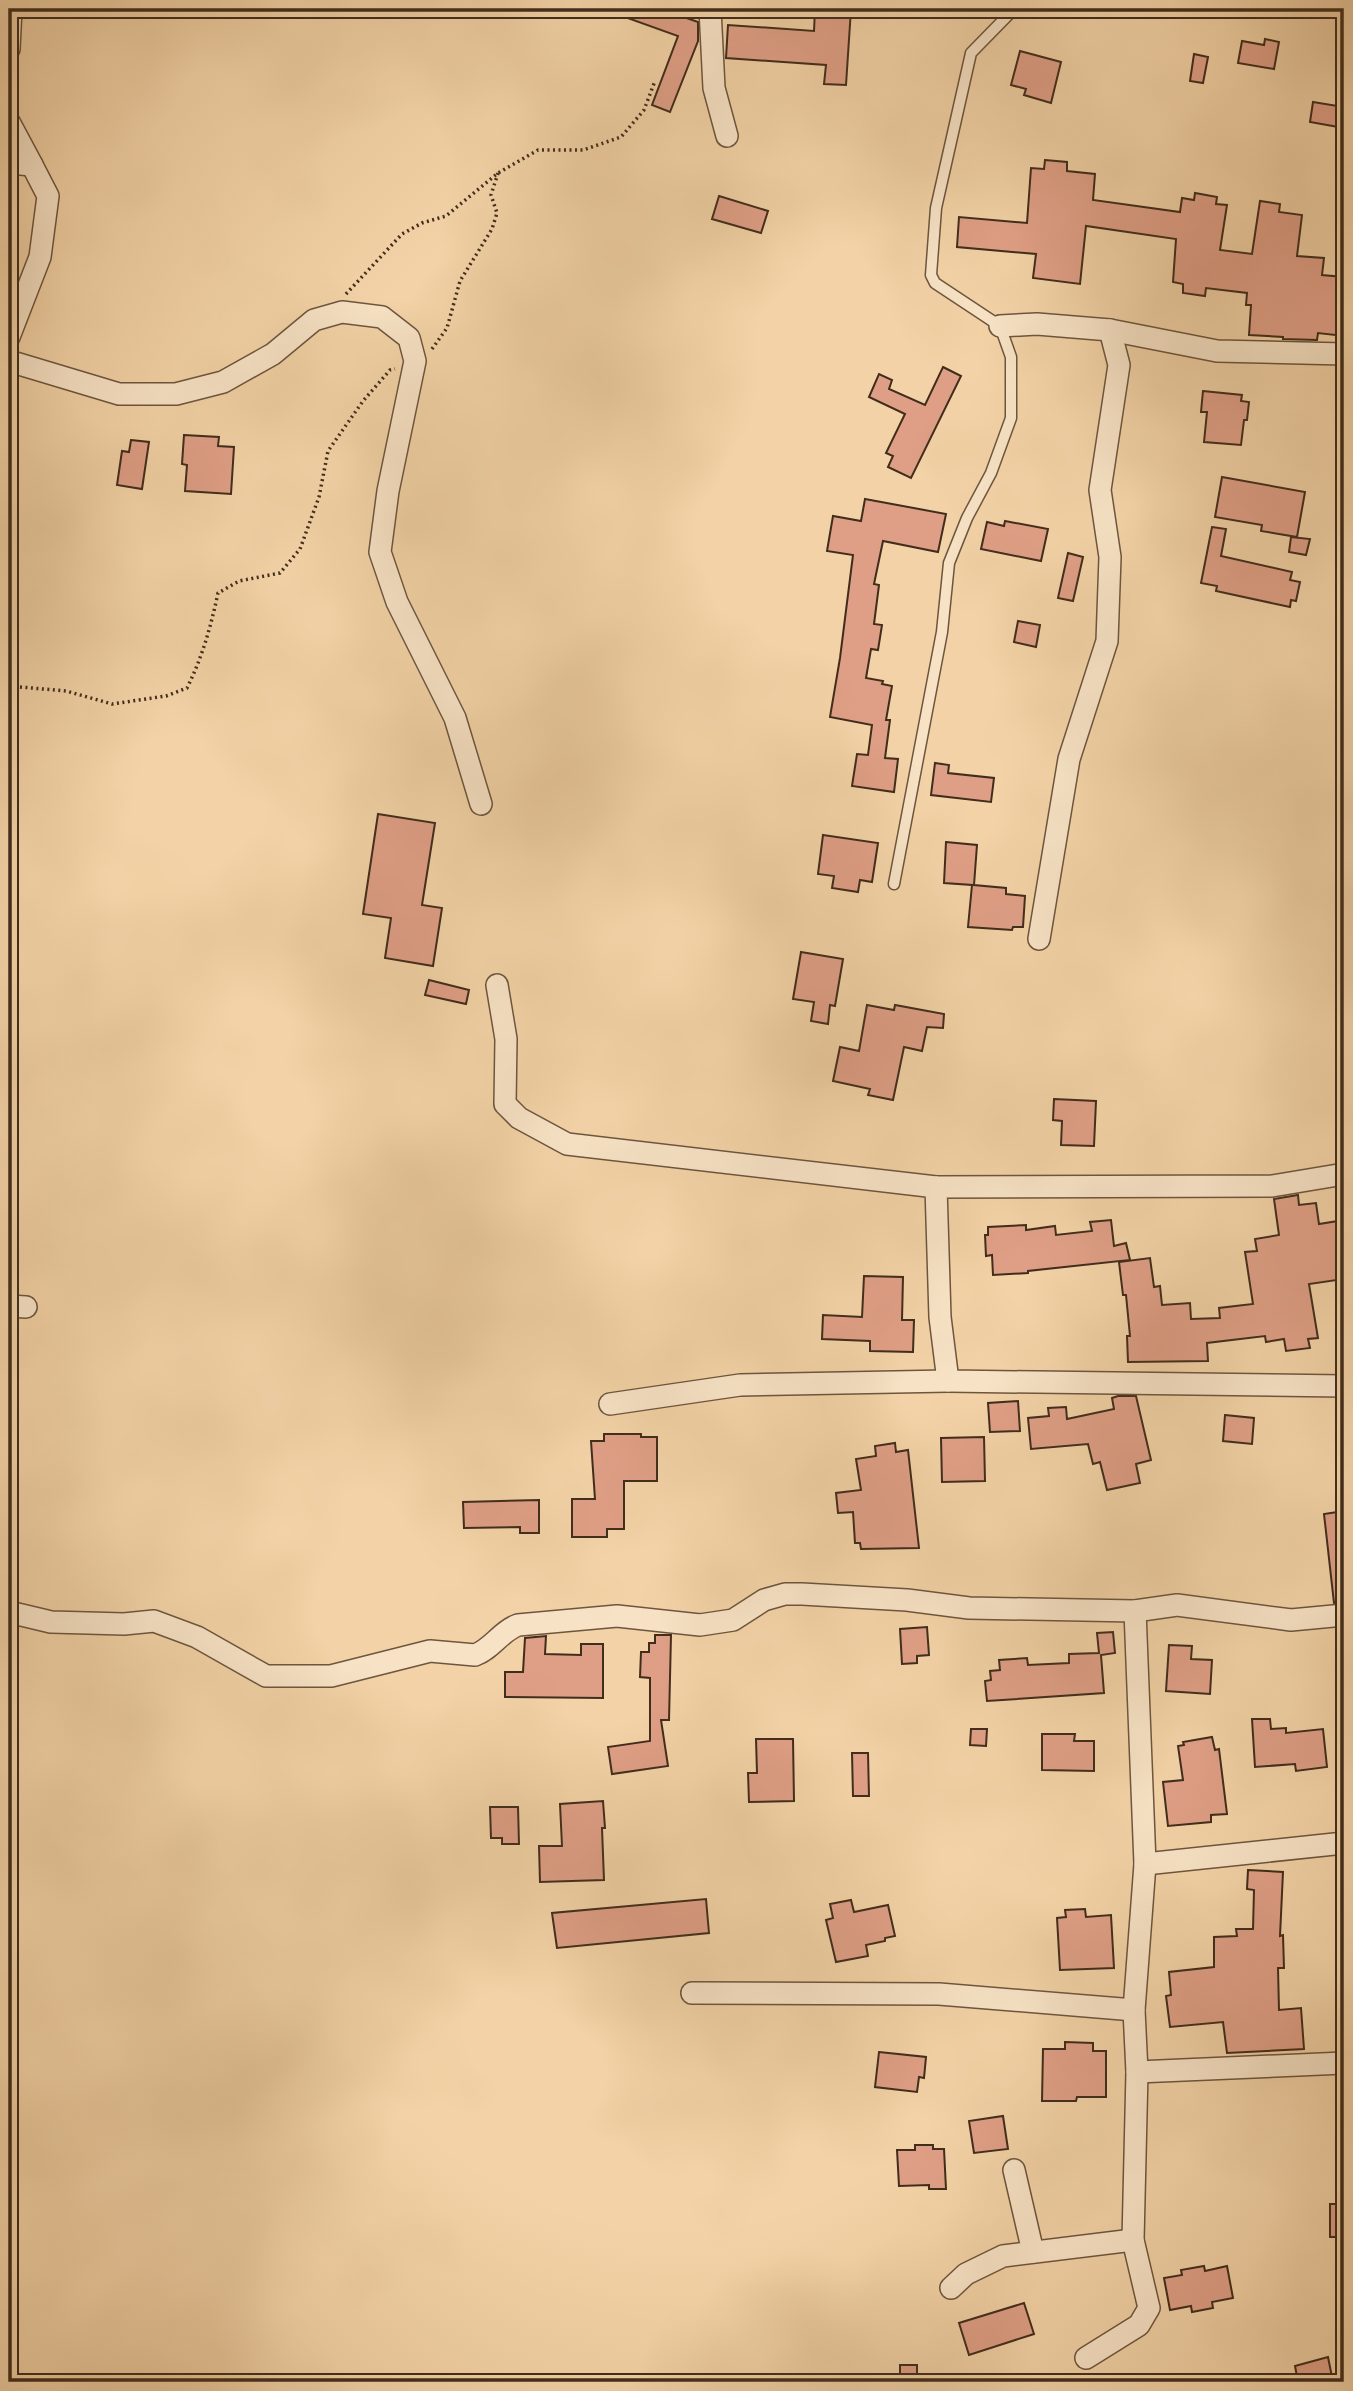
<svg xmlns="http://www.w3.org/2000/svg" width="1353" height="2391" viewBox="0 0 1353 2391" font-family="'IM FELL Great Primer',serif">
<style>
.building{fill:#df9f86;stroke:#412d1c;stroke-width:2}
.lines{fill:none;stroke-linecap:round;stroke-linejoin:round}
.lane-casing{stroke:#6d563e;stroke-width:13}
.street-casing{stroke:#6d563e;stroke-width:24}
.path{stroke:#412d1c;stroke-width:3.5;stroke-dasharray:2 3.5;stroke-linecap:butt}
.lane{stroke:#f7e2c5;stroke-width:10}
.street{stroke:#f7e2c5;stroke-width:21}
</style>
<rect width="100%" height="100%" fill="#f2d2a6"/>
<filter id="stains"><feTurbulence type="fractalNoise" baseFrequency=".00286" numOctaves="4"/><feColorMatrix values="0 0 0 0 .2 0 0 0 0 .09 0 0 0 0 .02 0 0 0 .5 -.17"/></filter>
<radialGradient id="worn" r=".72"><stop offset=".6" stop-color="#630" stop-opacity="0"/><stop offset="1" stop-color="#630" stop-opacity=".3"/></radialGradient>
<g class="building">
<polygon points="609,9 661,9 698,22 698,41 670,112 652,105 678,36 608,11"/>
<polygon points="815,9 851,9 846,85 824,84 826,65 726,58 728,25 814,31"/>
<polygon points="1265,39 1279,42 1274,69 1238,63 1242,41 1264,45"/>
<polygon points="1020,51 1061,62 1051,103 1024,95 1026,89 1011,85"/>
<polygon points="1194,54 1208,57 1203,83 1190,81"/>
<polygon points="1313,102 1344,107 1344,128 1310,122"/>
<polygon points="1045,160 1067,162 1067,171 1095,174 1093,200 1180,212 1182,198 1194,200 1195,193 1217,197 1216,204 1227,205 1220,250 1252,254 1260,201 1280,204 1279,212 1302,215 1297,256 1324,258 1322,275 1344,277 1344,336 1318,333 1317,340 1283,339 1283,337 1249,335 1251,305 1246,305 1247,293 1206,288 1205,296 1183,293 1183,284 1173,282 1176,239 1086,226 1080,284 1033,278 1036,254 957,247 959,217 1027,223 1031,168 1044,169"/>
<polygon points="719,196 768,211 761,233 712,219"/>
<polygon points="943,367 961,376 911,478 888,467 893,456 886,453 905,414 869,397 879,374 892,380 889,389 925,405"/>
<polygon points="1203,391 1242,395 1241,401 1249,402 1247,420 1244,420 1241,445 1204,442 1207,412 1201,412"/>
<polygon points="184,435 219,437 218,446 234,447 231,494 185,491 187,465 182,464"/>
<polygon points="131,440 149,442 142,489 117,485 122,451 129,452"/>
<polygon points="1222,477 1305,492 1297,537 1261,531 1262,525 1215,517"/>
<polygon points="865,499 946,514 938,552 883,541 874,584 879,585 874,624 882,625 878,650 871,649 866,678 883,681 882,684 892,686 886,720 890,720 885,758 898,759 894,792 852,786 857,754 868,755 872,725 830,717 840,658 853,555 827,551 833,516 861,521"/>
<polygon points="1005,521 1048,529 1041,561 981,549 987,522 1004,526"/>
<polygon points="1212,527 1226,529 1221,556 1292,572 1290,580 1300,582 1296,601 1291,600 1290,607 1216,591 1217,586 1201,583"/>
<polygon points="1291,537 1310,539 1306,555 1289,552"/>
<polygon points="1068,553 1083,557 1073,601 1058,598"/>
<polygon points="1018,621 1040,625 1036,647 1014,642"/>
<polygon points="935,763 949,765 948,773 994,778 991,802 931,795"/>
<polygon points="378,814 435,823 422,905 442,908 433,966 385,958 391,918 363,914"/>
<polygon points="823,835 878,843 872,882 860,880 858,892 832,888 834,876 818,874"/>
<polygon points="946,842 977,845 974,885 1006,888 1006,894 1025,896 1023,927 1013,927 1012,930 968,927 972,885 944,883"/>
<polygon points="801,952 843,959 835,1006 830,1005 828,1024 811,1021 814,1002 793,999"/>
<polygon points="429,980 469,990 466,1004 425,995"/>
<polygon points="867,1005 894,1010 895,1005 944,1014 943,1028 927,1027 922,1051 904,1047 893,1100 868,1095 870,1089 833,1081 840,1047 859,1051"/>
<polygon points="1054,1099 1096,1101 1094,1146 1061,1145 1062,1121 1053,1120"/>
<polygon points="1298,1195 1299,1205 1316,1203 1319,1224 1344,1220 1344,1279 1309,1284 1318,1338 1308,1339 1310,1348 1286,1351 1284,1339 1266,1342 1265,1336 1207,1343 1208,1361 1128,1362 1127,1336 1130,1336 1126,1295 1123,1295 1119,1262 1150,1258 1154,1287 1160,1286 1162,1305 1190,1303 1191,1319 1220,1318 1219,1308 1253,1304 1245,1252 1257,1251 1255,1239 1279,1235 1274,1199"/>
<polygon points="1111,1220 1114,1246 1126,1243 1130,1260 1028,1271 1028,1273 993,1275 992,1255 986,1256 985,1235 988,1235 988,1227 1026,1225 1026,1230 1055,1226 1056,1235 1092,1231 1090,1222"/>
<polygon points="864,1276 903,1277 902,1320 914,1320 913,1352 870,1351 870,1341 822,1339 823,1315 862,1317"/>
<polygon points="1118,1396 1136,1396 1151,1460 1136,1464 1140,1483 1107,1490 1100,1462 1093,1464 1088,1444 1031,1449 1028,1418 1049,1416 1048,1408 1066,1407 1067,1419 1114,1409 1112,1398"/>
<polygon points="1018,1401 1020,1431 990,1432 988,1403"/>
<polygon points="1225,1415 1254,1418 1252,1444 1223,1441"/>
<polygon points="604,1434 641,1434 641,1437 657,1437 657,1481 624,1481 624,1529 607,1529 607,1537 572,1537 572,1499 595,1499 591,1441 604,1441"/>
<polygon points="984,1437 985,1481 942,1482 941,1438"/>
<polygon points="895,1443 896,1452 908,1450 919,1548 861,1549 860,1543 855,1543 853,1512 838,1513 836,1493 861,1490 856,1459 876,1456 875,1446"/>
<polygon points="539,1500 539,1533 520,1533 520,1527 464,1528 463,1502"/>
<polygon points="1344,1511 1344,1602 1334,1603 1324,1514"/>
<polygon points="927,1627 929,1655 917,1656 917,1663 902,1664 900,1629"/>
<polygon points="1113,1632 1115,1653 1101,1655 1104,1693 987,1701 985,1681 991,1680 990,1671 1000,1670 999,1660 1027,1658 1028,1665 1069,1663 1069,1654 1099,1653 1097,1633"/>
<polygon points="655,1635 671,1635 669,1720 661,1720 668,1766 612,1774 608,1747 650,1741 650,1678 640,1677 641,1652 649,1652 649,1643 655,1643"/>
<polygon points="546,1636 545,1654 581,1655 581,1644 603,1644 603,1698 505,1697 505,1672 523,1672 525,1638"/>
<polygon points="1169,1645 1192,1646 1191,1659 1212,1660 1210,1694 1166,1691"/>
<polygon points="1252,1719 1270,1719 1271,1729 1286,1728 1286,1733 1323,1729 1327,1767 1296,1771 1295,1764 1255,1767"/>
<polygon points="971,1729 987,1729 986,1746 970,1745"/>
<polygon points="1042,1734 1075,1734 1074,1741 1094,1741 1094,1771 1042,1770"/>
<polygon points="1212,1737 1215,1750 1219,1749 1227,1814 1211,1815 1211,1822 1168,1826 1163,1782 1183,1780 1178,1746 1184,1745 1183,1742"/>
<polygon points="756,1739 793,1739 794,1801 749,1802 748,1773 757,1773"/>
<polygon points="852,1753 868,1753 869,1796 853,1796"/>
<polygon points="603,1801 605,1828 602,1828 604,1880 540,1882 539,1846 562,1846 560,1804"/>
<polygon points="490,1807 518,1807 519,1844 502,1844 502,1838 491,1838"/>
<polygon points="1248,1870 1283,1872 1280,1936 1283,1935 1284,1968 1278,1968 1279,2010 1301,2008 1304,2049 1227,2053 1223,2022 1170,2027 1166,1996 1171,1995 1169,1972 1214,1967 1214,1937 1237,1936 1236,1929 1253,1929 1254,1890 1247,1889"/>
<polygon points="706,1899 709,1933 557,1948 552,1913"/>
<polygon points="851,1900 854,1912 888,1905 895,1936 885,1938 885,1941 866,1945 868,1956 836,1962 826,1920 833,1918 830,1904"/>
<polygon points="1085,1909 1086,1917 1111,1915 1114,1968 1060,1970 1057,1918 1066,1917 1065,1910"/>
<polygon points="1065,2042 1093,2043 1093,2051 1106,2051 1106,2097 1077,2097 1076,2101 1042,2101 1043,2049 1065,2049"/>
<polygon points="879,2052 926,2057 924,2078 919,2077 917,2092 875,2087"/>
<polygon points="1003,2116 1008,2149 974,2153 969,2121"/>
<polygon points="915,2145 933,2145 933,2149 944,2149 946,2189 929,2189 929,2185 899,2186 897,2150 915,2150"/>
<rect x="1330" y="2204" width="14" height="33"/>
<polygon points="1204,2266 1205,2271 1227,2266 1233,2298 1212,2302 1213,2308 1192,2312 1191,2306 1170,2310 1164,2278 1182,2275 1181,2270"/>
<polygon points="1024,2303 1034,2334 969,2355 959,2323"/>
<polygon points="1328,2357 1333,2382 1298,2382 1295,2366"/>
<rect x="900" y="2365" width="17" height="17"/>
</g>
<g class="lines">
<defs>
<polyline id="lane" points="894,884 942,632 949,563 967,518 991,473 1011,418 1011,357 1000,326 935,283 931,275 936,208 971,53 1014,9"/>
<g id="street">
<polyline points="710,9 714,88 727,136"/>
<polyline points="9,49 11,9"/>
<polyline points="9,122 32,165 9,163"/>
<polyline points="1000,326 1037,324 1110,330 1217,351 1344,354"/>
<polyline points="9,337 40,257 48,196 32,165"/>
<polyline points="9,361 119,394 176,394 223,382 273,354 314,320 342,312 382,317 409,338 415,361 388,491 380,552 397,602 455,718 481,804"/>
<polyline points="1039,939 1069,759 1107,641 1110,557 1100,490 1119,365 1110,330"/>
<polyline points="497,985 506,1039 505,1104 519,1118 567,1144 936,1187 940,1317 948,1381 1344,1386"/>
<polyline points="936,1187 1272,1186 1344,1174"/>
<polyline points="9,1306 26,1307"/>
<polyline points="610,1404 740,1385 948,1381"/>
<path d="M9,1612L51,1622L124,1624L154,1621L197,1637L266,1676H331L430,1651L475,1655C492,1649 501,1631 518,1625L617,1616L700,1625L733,1620L764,1600L785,1594H802L907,1600L969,1608L1135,1611"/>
<polyline points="1344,1615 1291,1620 1177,1605 1135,1611 1145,1864 1134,2010 1137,2072 1344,2063"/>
<polyline points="1145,1864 1344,1843"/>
<polyline points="692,1993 939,1994 1134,2010"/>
<polyline points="1014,2170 1033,2252"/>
<polyline points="951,2288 966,2274 1003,2256 1133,2240"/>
<polyline points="1086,2358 1139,2325 1149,2308 1133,2240 1137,2072"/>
</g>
</defs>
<use href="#lane" class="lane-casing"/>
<use href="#street" class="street-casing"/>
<g class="path">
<polyline points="346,294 402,234 422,223 446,216 498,173 538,150 583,150 621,137 644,110 655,81"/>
<polyline points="432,349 447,328 460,281 492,229 497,213 491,195 498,173"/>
<path d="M9,686L66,691L112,704L166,696L187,688C202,658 211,626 218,593L239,581L280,573L300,549L319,497L328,451L363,401L390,370L395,369"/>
</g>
<use href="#lane" class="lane"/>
<use href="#street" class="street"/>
</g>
<rect width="1353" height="2391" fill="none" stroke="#f2d2a6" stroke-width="35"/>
<rect x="10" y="10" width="1332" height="2370" fill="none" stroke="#412d1c" stroke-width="3.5"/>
<rect x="18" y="18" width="1318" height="2356" fill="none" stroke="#412d1c" stroke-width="2"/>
<rect width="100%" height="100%" filter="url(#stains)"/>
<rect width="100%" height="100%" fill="url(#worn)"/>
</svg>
